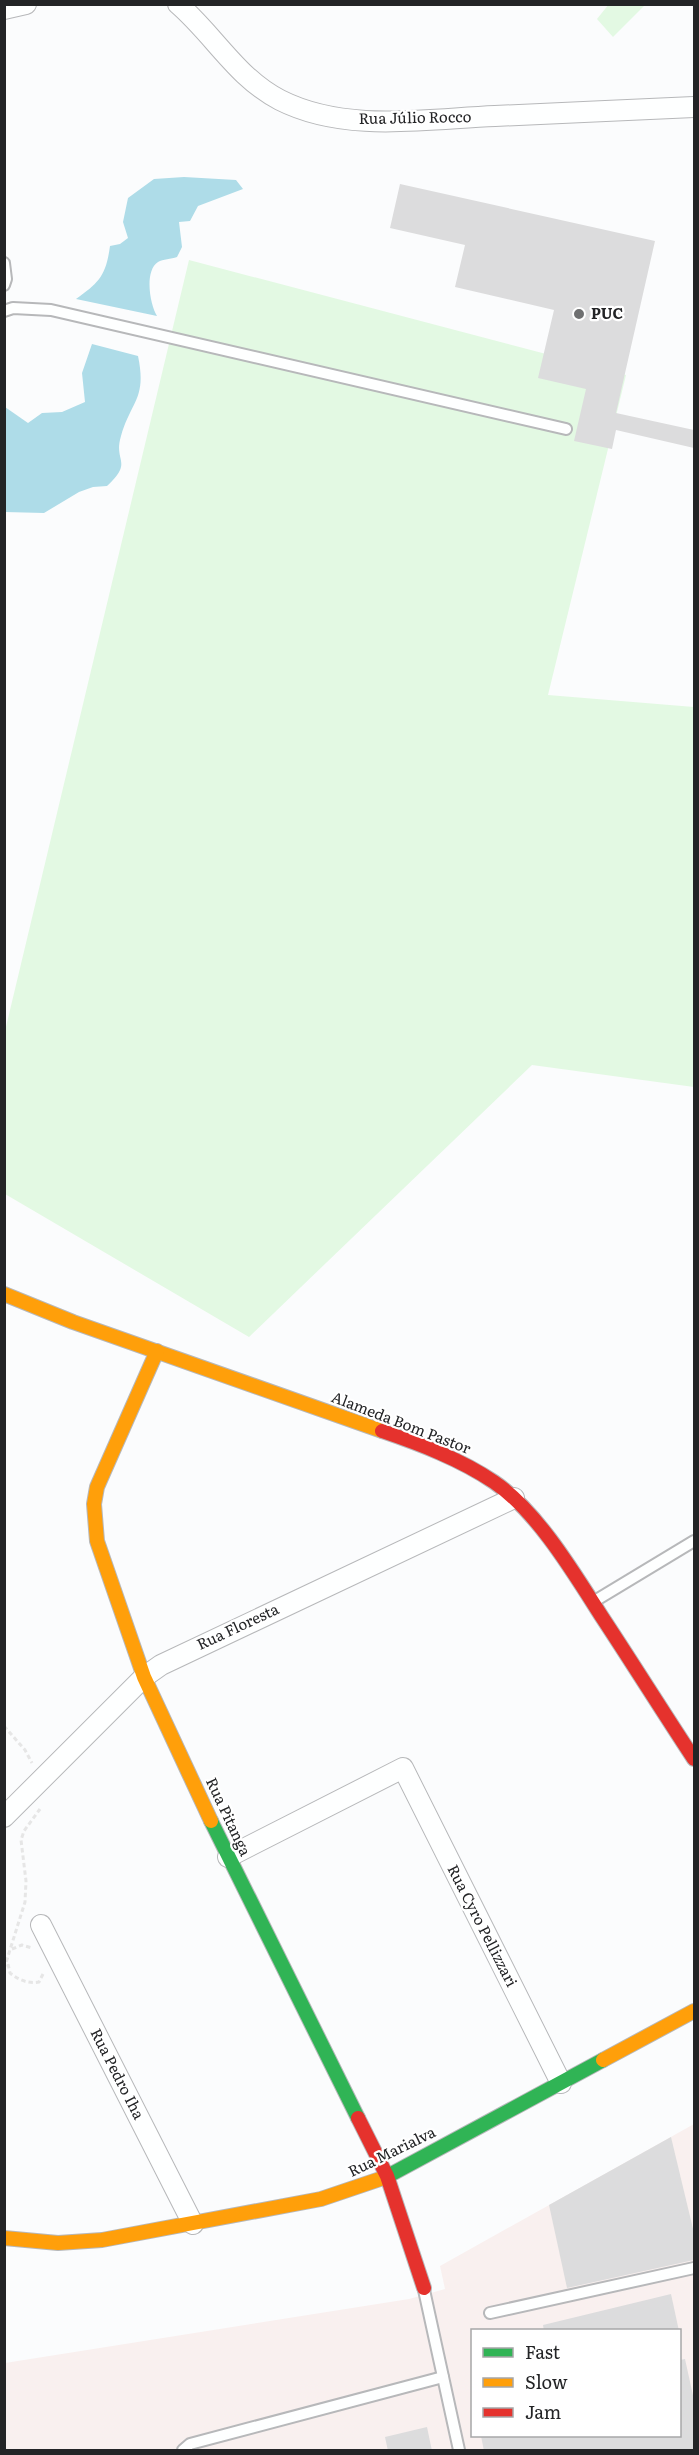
<svg xmlns="http://www.w3.org/2000/svg" width="699" height="2455" viewBox="0 0 699 2455" font-family="Literata,serif">
<style>
.industrial{fill:#f9f0ef;fill-rule:evenodd}
.green{fill:#e3f9e3}
.water{fill:#aedce8}
.building{fill:#dcdcdd}
.lines{fill:none;stroke-linecap:round;stroke-linejoin:round}
.lane-casing{stroke:#b7b8ba;stroke-width:14}
.street-casing{stroke:#b7b8ba;stroke-width:22}
.fast-casing{stroke:#b7b8ba;stroke-width:16}
.slow-casing{stroke:#b7b8ba;stroke-width:16}
.jam-casing{stroke:#b7b8ba;stroke-width:16}
.path{stroke:#e6e6e6;stroke-width:3;stroke-dasharray:4.5 3;stroke-linecap:butt}
.lane{stroke:#feffff;stroke-width:10}
.street{stroke:#feffff;stroke-width:20}
.fast{stroke:#30b455;stroke-width:14}
.slow{stroke:#ff9f0a;stroke-width:14}
.jam{stroke:#e5322d;stroke-width:14}
.poi-dot{fill:#6f7071;stroke:#fff;stroke-width:2}
.labels{text-anchor:middle;stroke-width:4.5;stroke-linejoin:round;paint-order:stroke}
.street-label{font-size:15px;fill:#232426;stroke:#fff}
.poi-label{font-size:15px;font-weight:bold;fill:#232426;stroke:#fff;text-anchor:start}
</style>
<rect width="100%" height="100%" fill="#fbfcfd"/>
<path class="industrial" d="M694,2124V2450H5V2363L409,2299L445,2289L440,2266ZM472,2330H680V2436H472Z"/>
<g class="green">
<polygon points="609,4 645,4 645,5 613,37 597,19"/>
<polygon points="189,260 626,375 548,695 694,707 694,1087 532,1065 249,1337 5,1194 5,1031"/>
</g>
<g class="water">
<path d="M184,177L236,180L243,189L198,206L190,221L179,222L182,247L177,257C171,259 163,259 158,262C144,271 150,305 157,316L76,299C100,282 106,275 110,246L120,244L128,238L123,222L128,198L154,179Z"/>
<path d="M92,344L138,356C147,399 131,401 121,436C113,462 134,461 107,486L93,487L79,492L44,513L5,512V407L28,423L42,413L62,412L85,402L82,373Z"/>
</g>
<g class="building">
<polygon points="400,184 655,241 616,413 694,430 694,448 616,430 612,449 574,441 586,389 538,378 554,310 455,287 465,245 390,228"/>
<polygon points="671,2137 694,2233 694,2260 567,2288 549,2205"/>
<polygon points="671,2294 679,2331 544,2331 543,2325"/>
<polygon points="685,2359 694,2400 694,2451 484,2451 481,2436 680,2436 680,2360"/>
<polygon points="427,2427 432,2451 388,2451 385,2437"/>
</g>
<g class="lines">
<defs>
<g id="lane">
<polyline points="4,263 6,279 4,285"/>
<polyline points="4,311 13,308 51,310 566,429"/>
<polyline points="593,1602 694,1541"/>
<polyline points="424,2290 459,2450"/>
<polyline points="490,2313 694,2268"/>
<polyline points="183,2450 190,2444 443,2377"/>
</g>
<g id="street">
<path d="M178,4C214,35 237,78 280,100C345,133 425,119 495,116C561,113 628,110 694,107"/>
<polyline points="4,9 26,4"/>
<polyline points="4,1817 144,1677 161,1665 514,1498"/>
<polyline points="228,1857 403,1768 561,2083"/>
<polyline points="41,1925 193,2224"/>
</g>
<g id="fast">
<polyline points="211,1821 358,2118"/>
<polyline points="386,2177 603,2060"/>
</g>
<g id="slow">
<polyline points="4,1294 73,1322 382,1431"/>
<polyline points="157,1351 97,1487 94,1504 97,1541 144,1677 211,1821"/>
<polyline points="603,2060 694,2011"/>
<polyline points="4,2238 58,2243 102,2240 321,2199 386,2177"/>
</g>
<g id="jam">
<path d="M382,1431C420,1444 460,1459 494,1482C537,1511 574,1573 602,1617C633,1664 663,1712 694,1759"/>
<polyline points="358,2118 387,2176 424,2288"/>
</g>
</defs>
<use href="#lane" class="lane-casing"/>
<use href="#street" class="street-casing"/>
<use href="#fast" class="fast-casing"/>
<use href="#slow" class="slow-casing"/>
<use href="#jam" class="jam-casing"/>
<g class="path">
<polyline points="4,1726 25,1750 32,1763"/>
<polyline points="12,1949 22,1945 32,1948"/>
<path d="M8,1964L10,1973C19,1980 28,1984 39,1982L44,1972"/>
<polyline points="4,1969 25,1902 26,1881 21,1840 24,1831 40,1809"/>
</g>
<use href="#lane" class="lane"/>
<use href="#street" class="street"/>
<use href="#fast" class="fast"/>
<use href="#slow" class="slow"/>
<use href="#jam" class="jam"/>
</g>
<circle class="poi-dot" cx="579" cy="314" r="6"/>
<g class="labels">
<g class="street-label">
<text transform="translate(415 118) rotate(-1)" y="5">Rua Júlio Rocco</text>
<text transform="translate(401 1423) rotate(21)" y="5">Alameda Bom Pastor</text>
<text transform="translate(238 1627) rotate(-25)" y="5">Rua Floresta</text>
<text transform="translate(228 1817) rotate(65)" y="5">Rua Pitanga</text>
<text transform="translate(482 1926) rotate(63)" y="5">Rua Cyro Pellizzari</text>
<text transform="translate(117 2074) rotate(63)" y="5">Rua Pedro Iha</text>
<text transform="translate(392 2152) rotate(-26)" y="5">Rua Marialva</text>
</g>
<g class="poi-label">
<text x="591" y="319">PUC</text>
</g>
</g>
<rect width="699" height="2455" fill="none" stroke="#232426" stroke-width="12"/>
<rect x="471" y="2329" width="210" height="108" fill="#ffffff" stroke="#a7a7a8" stroke-width="1.5"/>
<rect x="483" y="2348" width="30" height="9" fill="#30b455" stroke="#a7a7a8" stroke-width="1.5"/>
<text x="525" y="2359" font-size="18" fill="#232426">Fast</text>
<rect x="483" y="2378" width="30" height="9" fill="#ff9f0a" stroke="#a7a7a8" stroke-width="1.5"/>
<text x="525" y="2389" font-size="18" fill="#232426">Slow</text>
<rect x="483" y="2408" width="30" height="9" fill="#e5322d" stroke="#a7a7a8" stroke-width="1.5"/>
<text x="525" y="2419" font-size="18" fill="#232426">Jam</text>
</svg>
